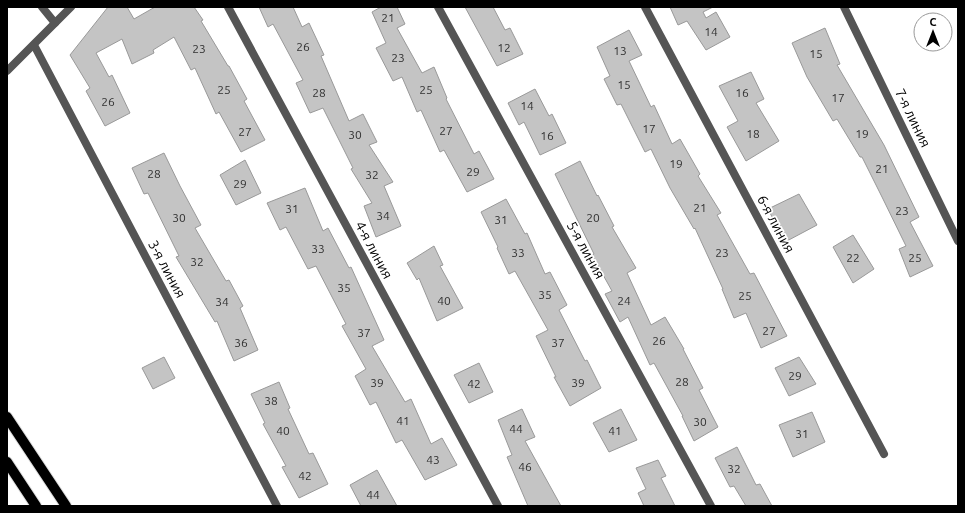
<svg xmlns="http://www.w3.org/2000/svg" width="965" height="513" viewBox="0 0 965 513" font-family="Ubuntu,sans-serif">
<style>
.building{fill:#c4c4c4;stroke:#999}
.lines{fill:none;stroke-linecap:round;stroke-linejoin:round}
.primary-casing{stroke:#dbdbdb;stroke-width:12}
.street{stroke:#555;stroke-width:8}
.primary{stroke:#000;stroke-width:10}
.labels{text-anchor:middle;stroke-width:3.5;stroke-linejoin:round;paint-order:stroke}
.number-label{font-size:12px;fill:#313131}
.street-label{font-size:14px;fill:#000;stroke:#fff}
</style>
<rect width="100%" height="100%" fill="#fff"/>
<g class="building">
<polygon points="108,7 127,7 134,19 155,7 194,7 203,20 201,21 228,66 229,66 247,99 244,101 265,140 241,152 219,112 216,114 195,68 191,70 174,37 153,50 154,53 132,64 122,39 96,53 109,77 112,75 130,113 105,126 86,91 90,88 70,55"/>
<polygon points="259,7 293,7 302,27 309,23 324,55 321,56 349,121 363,114 377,142 369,145 393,182 384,186 401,226 376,237 364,206 372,203 351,169 353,168 323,108 310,113 296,83 303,80 273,24 268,27"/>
<polygon points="381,7 397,7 405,24 397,28 422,73 434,67 447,98 446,99 474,154 479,151 494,179 467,192 444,150 440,152 421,110 417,112 402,77 393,81 376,48 386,43 372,12"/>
<polygon points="465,7 493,7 505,30 510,28 523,54 497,66"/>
<polygon points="670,7 713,7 703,12 706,18 716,12 730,37 706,50 687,21 678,25"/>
<polygon points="825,28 840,64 837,65 884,145 919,217 910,222 933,266 910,277 899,249 906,246 882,197 862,157 860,157 837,119 833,121 807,77 792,43"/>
<polygon points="629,30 642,55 629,61 651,107 654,105 672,144 680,139 700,174 698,176 721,213 717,215 750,274 754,273 787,336 761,348 746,313 734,318 722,289 723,289 695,228 694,229 670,188 651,149 645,152 621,104 617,105 604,79 610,76 597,47"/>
<polygon points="751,72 764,99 756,103 779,141 746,161 727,127 738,121 719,86"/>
<polygon points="535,89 549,116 552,114 566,143 540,155 524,122 519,125 508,103"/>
<polygon points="164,153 180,186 201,225 195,228 226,281 229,280 243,306 240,308 258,350 234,361 217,321 215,322 176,257 179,256 148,193 144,194 132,168"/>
<polygon points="245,160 261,193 236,205 220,175"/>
<polygon points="580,161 597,196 598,195 614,226 612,227 636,268 627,273 651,325 665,317 684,349 683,349 703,388 699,390 718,427 694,441 682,416 683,416 654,363 650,365 628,317 620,322 605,294 612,291 592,255 594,254 555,174"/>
<polygon points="305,188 323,231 328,228 349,268 351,267 384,340 372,346 405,402 411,399 431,444 442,438 457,465 425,480 402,440 396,443 376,402 370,405 355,376 366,369 342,326 346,324 316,266 308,269 286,227 280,230 267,203"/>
<polygon points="799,194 817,225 785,242 768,209"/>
<polygon points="506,199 525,234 527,233 545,274 550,272 567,305 559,310 585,361 587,360 601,388 570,406 554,377 556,377 536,336 548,330 515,271 509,274 497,248 498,247 481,212"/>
<polygon points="853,235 874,269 853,283 833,247"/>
<polygon points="434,246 443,265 440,266 463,308 437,321 419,278 417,280 407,263"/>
<polygon points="164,357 175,378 153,389 142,368"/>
<polygon points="799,357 816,384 789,396 775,368"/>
<polygon points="479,363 493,392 469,403 454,375"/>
<polygon points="279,382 290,408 288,409 309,454 313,453 328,484 299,498 282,467 286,466 263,424 265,423 251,394"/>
<polygon points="522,409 535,437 525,441 561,506 528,506 507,457 512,455 498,420"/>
<polygon points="621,409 637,440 609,452 593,423"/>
<polygon points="812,412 825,442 793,457 779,425"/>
<polygon points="737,447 756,485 760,484 772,506 746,506 734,486 730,487 715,458"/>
<polygon points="658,460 666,476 661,478 675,506 644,506 638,493 646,489 636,468"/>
<polygon points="377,470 397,506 361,506 350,485"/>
</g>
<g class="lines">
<defs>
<g id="primary">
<polyline points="7,417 66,506"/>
<polyline points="7,462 36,506"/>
</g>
</defs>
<use href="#primary" class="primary-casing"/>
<g class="street">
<polyline points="42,7 55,23"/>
<polyline points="228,7 498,506"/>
<polyline points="438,7 711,506"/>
<polyline points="645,7 884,454"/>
<polyline points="844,7 958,241"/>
<polyline points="34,45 277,506"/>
<polyline points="7,71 71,7"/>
</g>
<use href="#primary" class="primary"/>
</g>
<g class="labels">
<g class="number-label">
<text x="388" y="22">21</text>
<text x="711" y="36">14</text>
<text x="303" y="51">26</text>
<text x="504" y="52">12</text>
<text x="199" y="53">23</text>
<text x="620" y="55">13</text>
<text x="816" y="58">15</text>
<text x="398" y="62">23</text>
<text x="624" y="89">15</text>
<text x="224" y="94">25</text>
<text x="426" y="94">25</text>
<text x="319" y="97">28</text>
<text x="742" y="97">16</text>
<text x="838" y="102">17</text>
<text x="108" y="106">26</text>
<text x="527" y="110">14</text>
<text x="649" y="133">17</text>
<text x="446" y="135">27</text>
<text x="245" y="136">27</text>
<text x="753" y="138">18</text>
<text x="862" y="138">19</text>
<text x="355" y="139">30</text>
<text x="547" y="140">16</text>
<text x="676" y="168">19</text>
<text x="882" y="173">21</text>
<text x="473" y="176">29</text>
<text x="154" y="178">28</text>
<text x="372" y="179">32</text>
<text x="240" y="188">29</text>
<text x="700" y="212">21</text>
<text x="292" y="213">31</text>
<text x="902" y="215">23</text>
<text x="383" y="220">34</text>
<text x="179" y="222">30</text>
<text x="593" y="222">20</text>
<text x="501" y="224">31</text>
<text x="318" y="253">33</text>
<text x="518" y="257">33</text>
<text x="722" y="257">23</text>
<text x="853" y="262">22</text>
<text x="915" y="262">25</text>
<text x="197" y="266">32</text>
<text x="344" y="292">35</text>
<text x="545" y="299">35</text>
<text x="745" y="300">25</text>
<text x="444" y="305">40</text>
<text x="624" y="305">24</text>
<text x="222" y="306">34</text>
<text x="769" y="335">27</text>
<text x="364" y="337">37</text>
<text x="659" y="345">26</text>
<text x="241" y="347">36</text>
<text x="558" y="347">37</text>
<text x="795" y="380">29</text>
<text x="682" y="386">28</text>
<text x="377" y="387">39</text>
<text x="578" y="387">39</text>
<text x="474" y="388">42</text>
<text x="271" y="405">38</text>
<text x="403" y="425">41</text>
<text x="700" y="426">30</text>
<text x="516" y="433">44</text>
<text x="283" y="435">40</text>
<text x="615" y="435">41</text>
<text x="802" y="438">31</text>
<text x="433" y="464">43</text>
<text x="525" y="471">46</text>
<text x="734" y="473">32</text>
<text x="305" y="480">42</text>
<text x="373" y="499">44</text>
</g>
<g class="street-label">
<text transform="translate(913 118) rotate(64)" y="5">7-я линия</text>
<text transform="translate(776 224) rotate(62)" y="5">6-я линия</text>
<text transform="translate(374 250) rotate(62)" y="5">4-я линия</text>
<text transform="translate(586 250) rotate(61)" y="5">5-я линия</text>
<text transform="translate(167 269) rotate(62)" y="5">3-я линия</text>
</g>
</g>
<rect width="965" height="513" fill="none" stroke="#000000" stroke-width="16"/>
<g transform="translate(933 32)"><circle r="19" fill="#ffffff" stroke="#999999"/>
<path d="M0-3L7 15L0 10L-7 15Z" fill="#000000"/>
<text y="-6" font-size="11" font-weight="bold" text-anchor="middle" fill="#000000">С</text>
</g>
</svg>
